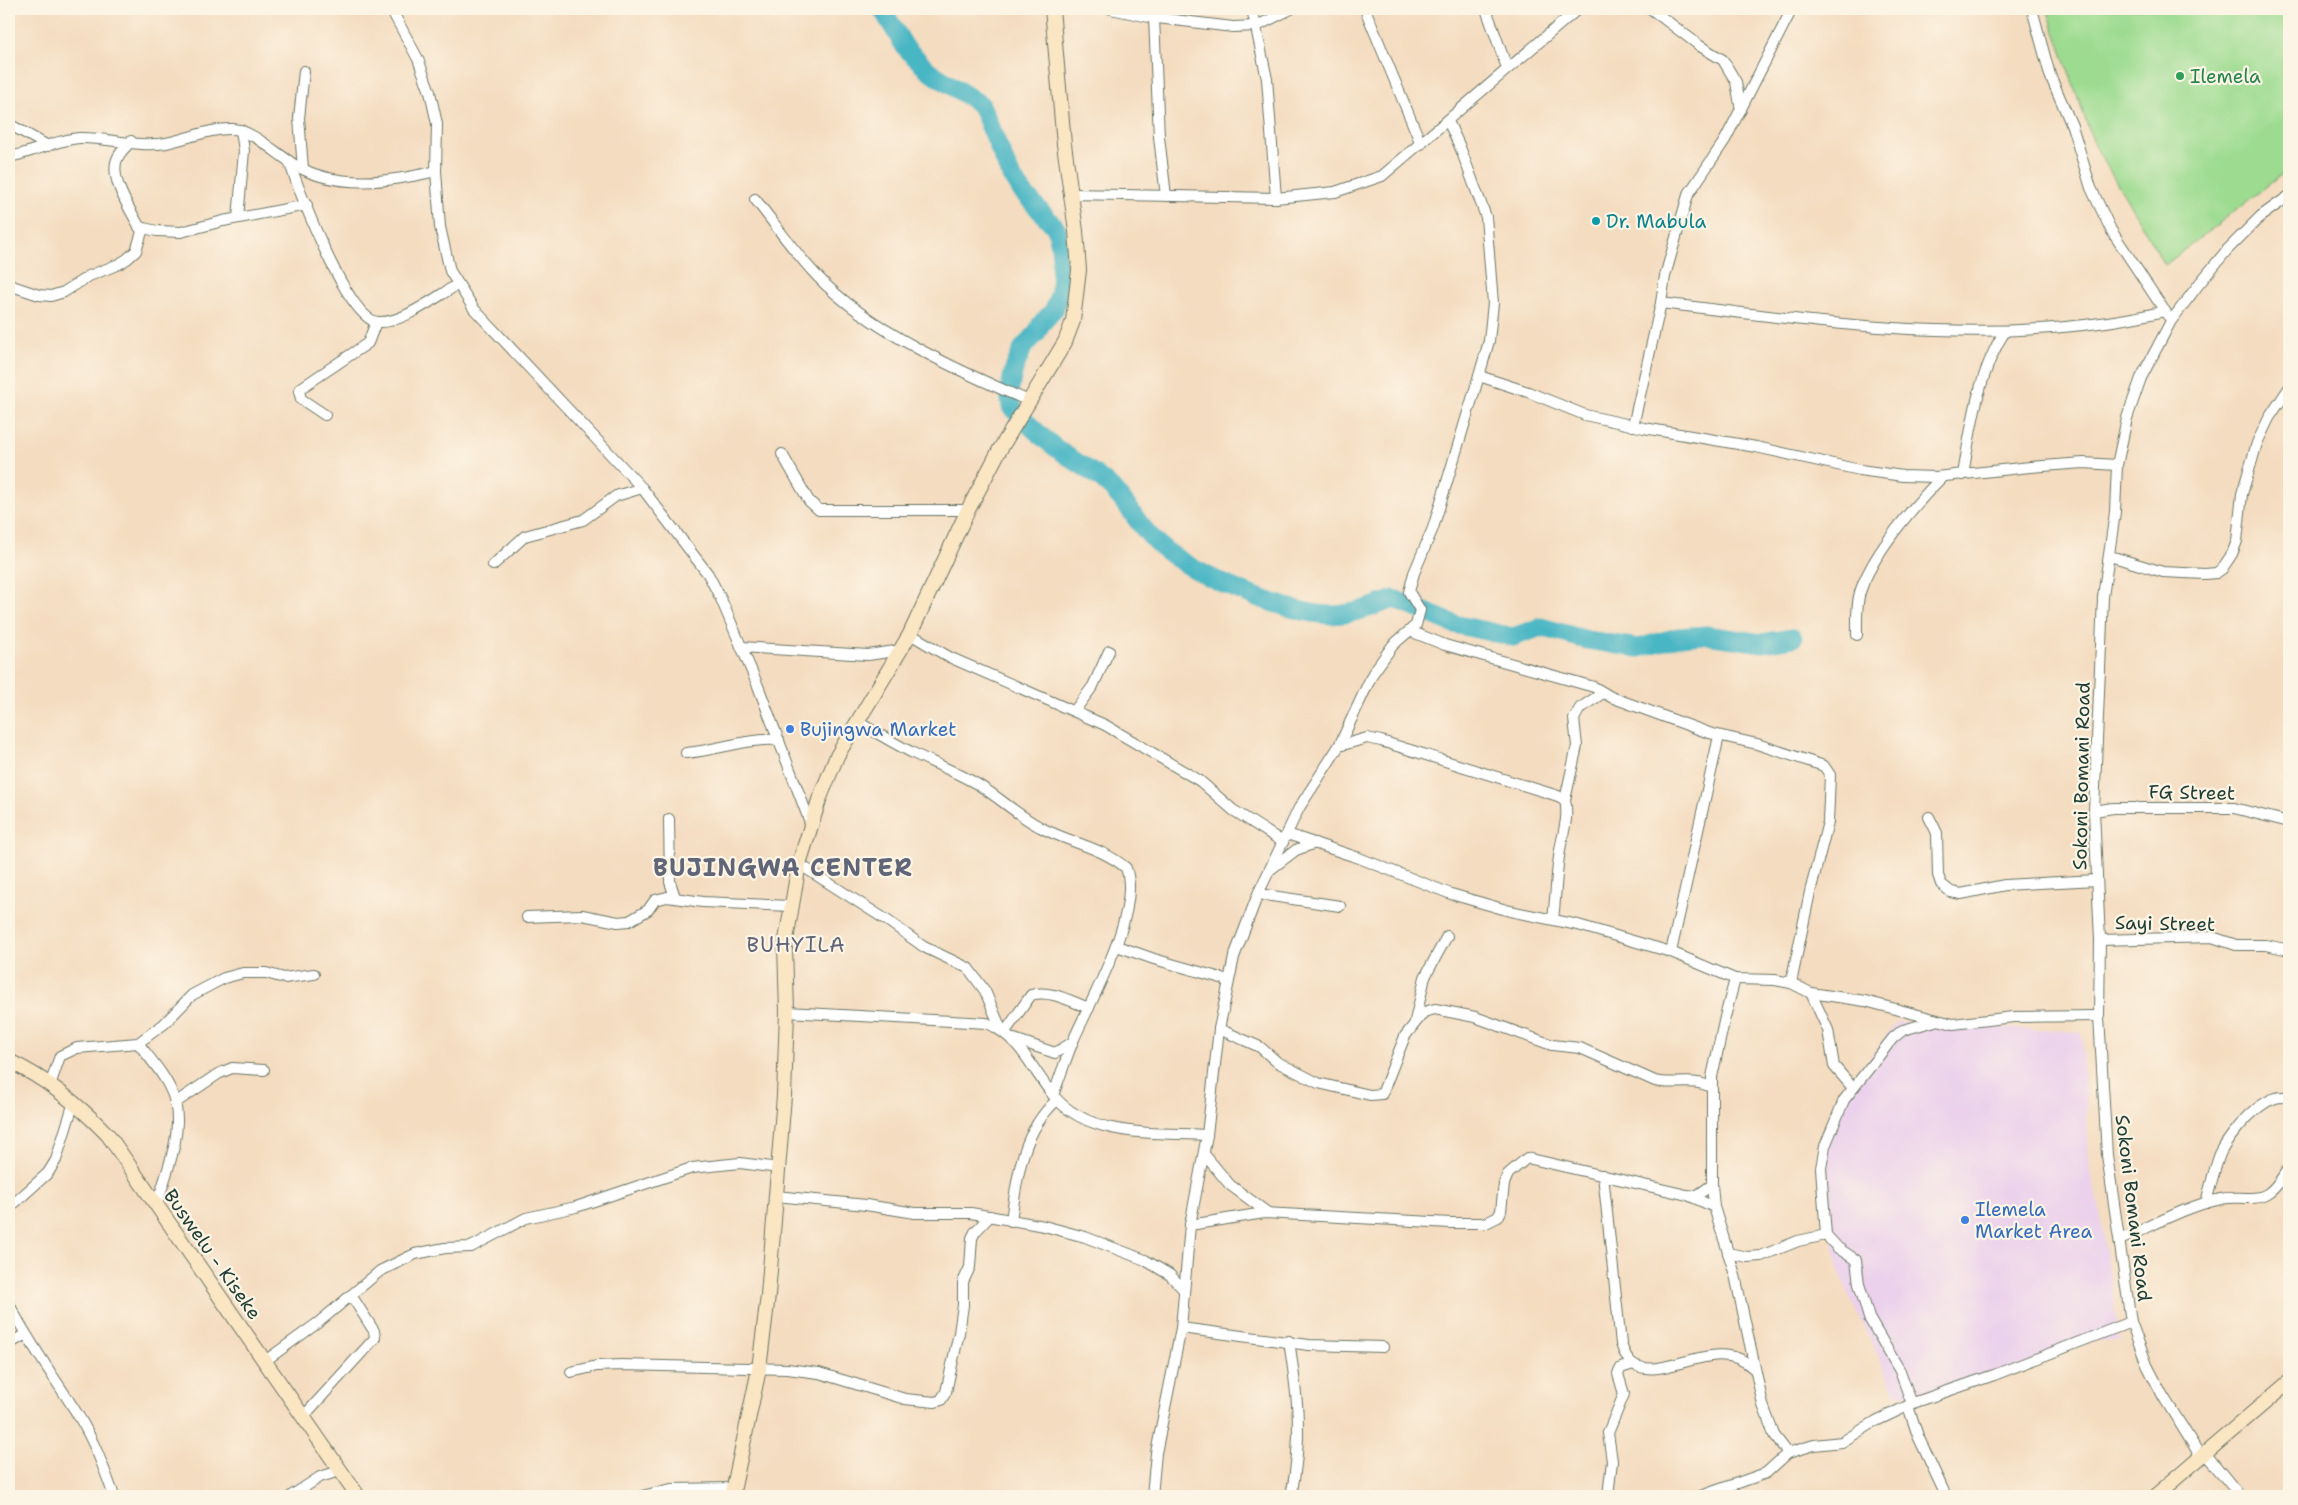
<svg xmlns="http://www.w3.org/2000/svg" width="2298" height="1505" viewBox="0 0 2298 1505" font-family="'Shantell Sans',sans-serif">
<style>
.built{fill:#ebd1ec}
.green{fill:#9cdb90;stroke:#5e8c62}
.lines{fill:none;stroke-linecap:round;stroke-linejoin:round}
.river{stroke:#49b6c4;stroke-width:19}
.street-casing{stroke:#6a7565;stroke-width:12}
.secondary-casing{stroke:#6a7565;stroke-width:16}
.street{stroke:#fff;stroke-width:10}
.secondary{stroke:#fbe6c4;stroke-width:14}
.leisure-dot{fill:#2e9e5b;stroke:#fcf5e5;stroke-width:2}
.culture-dot{fill:#0f9aa8;stroke:#fcf5e5;stroke-width:2}
.shop-dot{fill:#3f7fe0;stroke:#fcf5e5;stroke-width:2}
.labels{text-anchor:middle;stroke-width:4.5;stroke-linejoin:round;paint-order:stroke}
.leisure-label{font-size:19px;fill:#27864d;stroke:#fcf5e5;text-anchor:start}
.culture-label{font-size:19px;fill:#0d838f;stroke:#fcf5e5;text-anchor:start}
.shop-label{font-size:19px;fill:#366cbe;stroke:#fcf5e5;text-anchor:start}
.street-label{font-size:19px;fill:#1f3d34;stroke:#fcf5e5}
.quarter-label{font-size:21px;letter-spacing:1px;fill:#606578;stroke:#fcf5e5}
.district-label{font-size:24px;font-weight:bold;letter-spacing:1px;fill:#606578;stroke:#fcf5e5}
</style>
<rect width="100%" height="100%" fill="#fcf5e5"/>
<filter id="ink" filterUnits="userSpaceOnUse"><feTurbulence type="fractalNoise" baseFrequency=".02" numOctaves="2"/><feDisplacementMap in="SourceGraphic" scale="10" xChannelSelector="R" yChannelSelector="G"/><feConvolveMatrix kernelMatrix="1 2 1 2 8 2 1 2 1" color-interpolation-filters="sRGB"/></filter>
<filter id="wash" filterUnits="userSpaceOnUse"><feTurbulence type="fractalNoise" baseFrequency=".0096" numOctaves="4" result="noise"/><feDisplacementMap in="SourceGraphic" scale="20" xChannelSelector="R" yChannelSelector="G"/><feGaussianBlur stdDeviation="1.12" result="paint"/><feColorMatrix in="noise" values="0 0 0 0 0 0 0 0 0 0 0 0 0 0 0 0 0 1.4 0 .05"/><feComposite in="paint" operator="in"/></filter>
<g filter="url(#wash)">
<rect width="100%" height="100%" fill="#f4dcc0"/>
<polygon class="built" points="1897,1022 2082,1032 2090,1172 2099,1207 2120,1339 2079,1343 2056,1348 2013,1373 1918,1396 1896,1393 1854,1307 1838,1268 1827,1202 1825,1140 1834,1106"/>
<polygon class="green" points="2047,9 2289,9 2289,169 2165,265 2094,144"/>
<g class="lines">
<path class="river" d="M882,9L905,47L929,71L981,105L1011,176L1021,190L1057,229L1061,254L1060,292L1054,310L1041,324L1036,334L1023,348L1014,369L1009,392L1011,407C1025,421 1040,436 1056,448C1072,460 1090,469 1106,483C1125,499 1135,520 1152,538C1182,572 1286,614 1331,615C1352,615 1375,606 1394,599L1454,624L1513,637L1541,627L1587,640L1638,648L1678,637L1706,635L1762,643L1793,638"/>
</g>
</g>
<g filter="url(#ink)">
<g class="lines">
<defs>
<g id="street">
<polyline points="391,9 418,59 430,92 437,124 436,171 440,227 450,271 474,309 642,488 708,574 721,599 758,686 811,825"/>
<polyline points="1111,9 1149,17 1233,27 1257,26 1291,9"/>
<polyline points="1252,9 1267,79 1276,198"/>
<polyline points="1365,9 1421,144"/>
<polyline points="1486,9 1507,68"/>
<polyline points="1651,9 1700,46 1723,60 1736,82 1741,110"/>
<polyline points="2032,9 2050,75 2072,126 2091,188 2111,230 2168,316"/>
<polyline points="1154,17 1159,137 1166,196"/>
<polyline points="9,124 48,146"/>
<path d="M9,157C32,153 55,140 79,138C107,137 137,148 166,143C187,139 211,128 233,129C252,130 278,155 295,165C337,190 391,182 436,171"/>
<path d="M289,161C299,190 347,320 378,322C402,324 437,296 457,285"/>
<polyline points="303,169 299,118 304,71"/>
<polyline points="1071,194 1276,198 1335,192 1382,176 1578,9"/>
<path d="M755,199C775,224 794,252 817,276C868,330 961,372 1029,401"/>
<polyline points="238,218 244,151 241,130"/>
<polyline points="139,227 157,231 181,232 223,221 307,205"/>
<path d="M9,285L39,295L51,296L64,292L89,276L119,264L127,259L136,251L142,232C133,213 107,178 118,157C121,151 127,146 131,141"/>
<path d="M1661,303C1827,323 2000,350 2165,311"/>
<polyline points="1479,376 1528,392 1585,415 1644,428 1756,447 1860,470 1903,476 1936,477 2030,467 2083,463 2117,465"/>
<polyline points="325,415 301,399 299,391 301,388 368,343 376,322"/>
<polyline points="1633,426 1661,303 1665,276 1688,195 1725,140 1792,9"/>
<polyline points="782,454 809,501 819,510 968,510"/>
<path d="M1963,475C1971,427 1978,373 2005,331"/>
<polyline points="2110,556 2163,572 2205,574 2216,573 2222,569 2232,554 2237,541 2242,494 2257,443 2269,418 2289,388"/>
<polyline points="493,565 525,536 583,520 616,496 642,488"/>
<polyline points="1410,631 1445,645 1594,687 1611,697 1709,733 1757,744 1824,766 1830,775 1828,822 1810,892 1791,983"/>
<polyline points="910,634 949,657 1105,725 1200,781 1233,810 1283,842"/>
<path d="M1857,635C1857,621 1856,606 1860,592C1873,553 1913,507 1942,477"/>
<polyline points="741,647 868,655 902,650"/>
<polyline points="1075,710 1093,686 1109,651"/>
<path d="M858,722C877,733 895,744 915,754C936,764 956,772 977,784C999,797 1017,815 1040,827C1067,842 1102,847 1126,868C1142,911 1091,1000 1073,1041C1066,1059 1060,1077 1053,1095"/>
<path d="M1339,746L1367,738L1381,741L1558,796L1565,800C1569,818 1563,832 1560,850C1556,873 1556,896 1553,919"/>
<path d="M686,753C718,750 747,738 779,740"/>
<polyline points="1565,800 1577,746 1574,719 1580,708 1603,693"/>
<polyline points="2094,811 2113,808 2234,808 2289,822"/>
<polyline points="1929,817 1937,833 1938,875 1941,884 1951,892 1961,894 2005,885 2097,880"/>
<polyline points="669,819 670,882 675,897"/>
<polyline points="1287,834 1359,858 1451,894 1510,911 1578,925 1671,952 1735,979 1775,980 1791,983 1811,993 1865,1001 1953,1024 2013,1017 2099,1016"/>
<polyline points="799,864 888,921 924,947 968,968 985,991 1001,1029"/>
<polyline points="1271,869 1296,850 1315,843"/>
<polyline points="1258,894 1340,906"/>
<polyline points="527,917 582,915 618,922 629,921 648,910 655,900 667,897 703,902 791,906"/>
<polyline points="2100,940 2212,937 2236,945 2266,945 2289,950"/>
<polyline points="1117,946 1154,959 1228,980"/>
<polyline points="1671,952 1719,736"/>
<polyline points="1735,979 1725,1017 1712,1077 1712,1185 1714,1207 1735,1275 1763,1405 1774,1435 1788,1453"/>
<polyline points="1811,993 1828,1030 1834,1066 1853,1088"/>
<path d="M787,1012L987,1023C1022,1039 1030,1067 1053,1095C1089,1139 1157,1132 1207,1135"/>
<polyline points="1415,1021 1425,977 1447,936"/>
<path d="M1219,1029L1260,1047L1277,1062L1318,1083L1370,1095L1382,1094L1405,1036L1424,1012L1435,1009L1475,1017L1552,1045L1580,1048L1655,1081C1674,1086 1694,1077 1712,1088"/>
<path d="M1005,1032L1031,995C1050,989 1072,1002 1089,1008"/>
<polyline points="1014,1039 1055,1053 1073,1042"/>
<path d="M138,1043C152,1061 170,1081 175,1102C183,1135 166,1173 157,1204"/>
<polyline points="50,1085 60,1056 77,1048 138,1043 164,1024 192,995 224,978 243,973 266,973 284,978 314,974"/>
<polyline points="175,1103 218,1074 232,1068 264,1070"/>
<polyline points="1204,1154 1230,1185 1268,1213"/>
<path d="M1603,1175L1621,1344C1623,1350 1627,1360 1633,1364C1664,1383 1717,1333 1753,1368"/>
<polyline points="776,1196 866,1205 915,1213 971,1213 1044,1226 1085,1237 1145,1260 1170,1275 1184,1290"/>
<polyline points="1690,1196 1714,1207"/>
<path d="M2206,1203C2210,1187 2214,1170 2220,1154C2229,1135 2265,1090 2289,1098"/>
<polyline points="9,1208 48,1173 56,1160 74,1102"/>
<path d="M1011,1221C1017,1177 1022,1131 1057,1100"/>
<polyline points="1190,1225 1264,1213 1451,1223 1486,1223 1498,1217 1501,1211 1504,1184 1508,1174 1527,1158 1687,1195 1696,1196 1712,1185"/>
<path d="M2120,1240C2152,1226 2186,1206 2221,1199C2235,1195 2254,1202 2267,1194C2277,1188 2283,1176 2289,1167"/>
<polyline points="1728,1253 1747,1257 1761,1256 1798,1241 1826,1235"/>
<path d="M9,1304C29,1343 55,1378 78,1415C94,1441 104,1468 114,1496"/>
<polyline points="1181,1328 1309,1345 1383,1347"/>
<path d="M1289,1341C1298,1399 1303,1438 1291,1496"/>
<polyline points="9,1344 24,1335"/>
<polyline points="265,1361 319,1322 380,1271 415,1254 445,1248 471,1247 526,1218 576,1207 692,1168 740,1163 779,1168"/>
<polyline points="571,1372 597,1366 621,1365 787,1369 819,1373 905,1399 935,1402 941,1400 946,1392 959,1333 963,1305 963,1282 970,1267 972,1238 975,1232 990,1216"/>
<polyline points="1912,1404 1900,1371 1869,1318 1859,1284 1856,1260 1838,1248 1826,1235 1821,1168 1825,1146 1844,1100 1893,1038 1903,1030 1935,1021"/>
<polyline points="1908,1406 1918,1436 1946,1496"/>
<polyline points="303,1417 375,1338 374,1331 351,1295"/>
<polyline points="2205,1453 2240,1496"/>
<polyline points="2201,1457 2163,1396 2147,1365 2131,1322 2107,1155 2099,1016 2100,940 2094,811 2103,597 2115,512 2117,465 2127,418 2141,378 2171,321 2199,284 2227,250 2261,216 2289,196"/>
<polyline points="291,1496 320,1477 340,1471"/>
<polyline points="642,1496 671,1489 734,1488"/>
<polyline points="1152,1496 1156,1453 1181,1328 1190,1225 1207,1135 1219,1029 1234,957 1258,894 1299,808 1339,746 1373,673 1393,645 1416,625 1420,610 1409,592 1414,573 1433,528 1479,376 1489,341 1493,303 1486,217 1460,147 1448,121"/>
<polyline points="1608,1496 1612,1461 1608,1433 1624,1394 1618,1374 1621,1368 1633,1364"/>
<polyline points="1701,1496 1766,1473 1788,1453 1814,1445 1842,1442 1876,1421 1916,1402 1994,1375 2131,1322"/>
</g>
<g id="secondary">
<path d="M9,1061C47,1079 79,1105 108,1135L358,1496"/>
<polyline points="732,1496 759,1369 768,1295 784,1096 787,1012 785,946 799,864 819,800 837,756 910,634 968,510 999,451 1065,342 1073,321 1079,270 1076,231 1064,144 1052,9"/>
<polyline points="2155,1496 2289,1382"/>
</g>
</defs>
<use href="#street" class="street-casing"/>
<use href="#secondary" class="secondary-casing"/>
<use href="#street" class="street"/>
<use href="#secondary" class="secondary"/>
</g>
</g>
<circle class="leisure-dot" cx="2180" cy="76" r="5"/>
<circle class="culture-dot" cx="1596" cy="221" r="5"/>
<g class="shop-dot">
<circle cx="790" cy="729" r="5"/>
<circle cx="1965" cy="1220" r="5"/>
</g>
<g class="labels">
<g class="leisure-label">
<text x="2190" y="83">Ilemela</text>
</g>
<g class="culture-label">
<text x="1606" y="228">Dr. Mabula</text>
</g>
<g class="shop-label">
<text x="800" y="736">Bujingwa Market</text>
<text x="1975" y="1216">Ilemela<tspan x="1975" dy="22">Market Area</tspan></text>
</g>
<g class="street-label">
<text transform="translate(2081 776) rotate(-89)" y="7">Sokoni Bomani Road</text>
<text transform="translate(2192 792) rotate(1)" y="7">FG Street</text>
<text transform="translate(2165 923) rotate(1)" y="7">Sayi Street</text>
<text transform="translate(2134 1208) rotate(83)" y="7">Sokoni Bomani Road</text>
<text transform="translate(213 1254) rotate(55)" y="7">Buswelu - Kiseke</text>
</g>
<g class="quarter-label">
<text x="796" y="952">BUHYILA</text>
</g>
<g class="district-label">
<text x="783" y="876">BUJINGWA CENTER</text>
</g>
</g>
<rect width="2298" height="1505" fill="none" stroke="#fcf5e5" stroke-width="30"/>
</svg>
